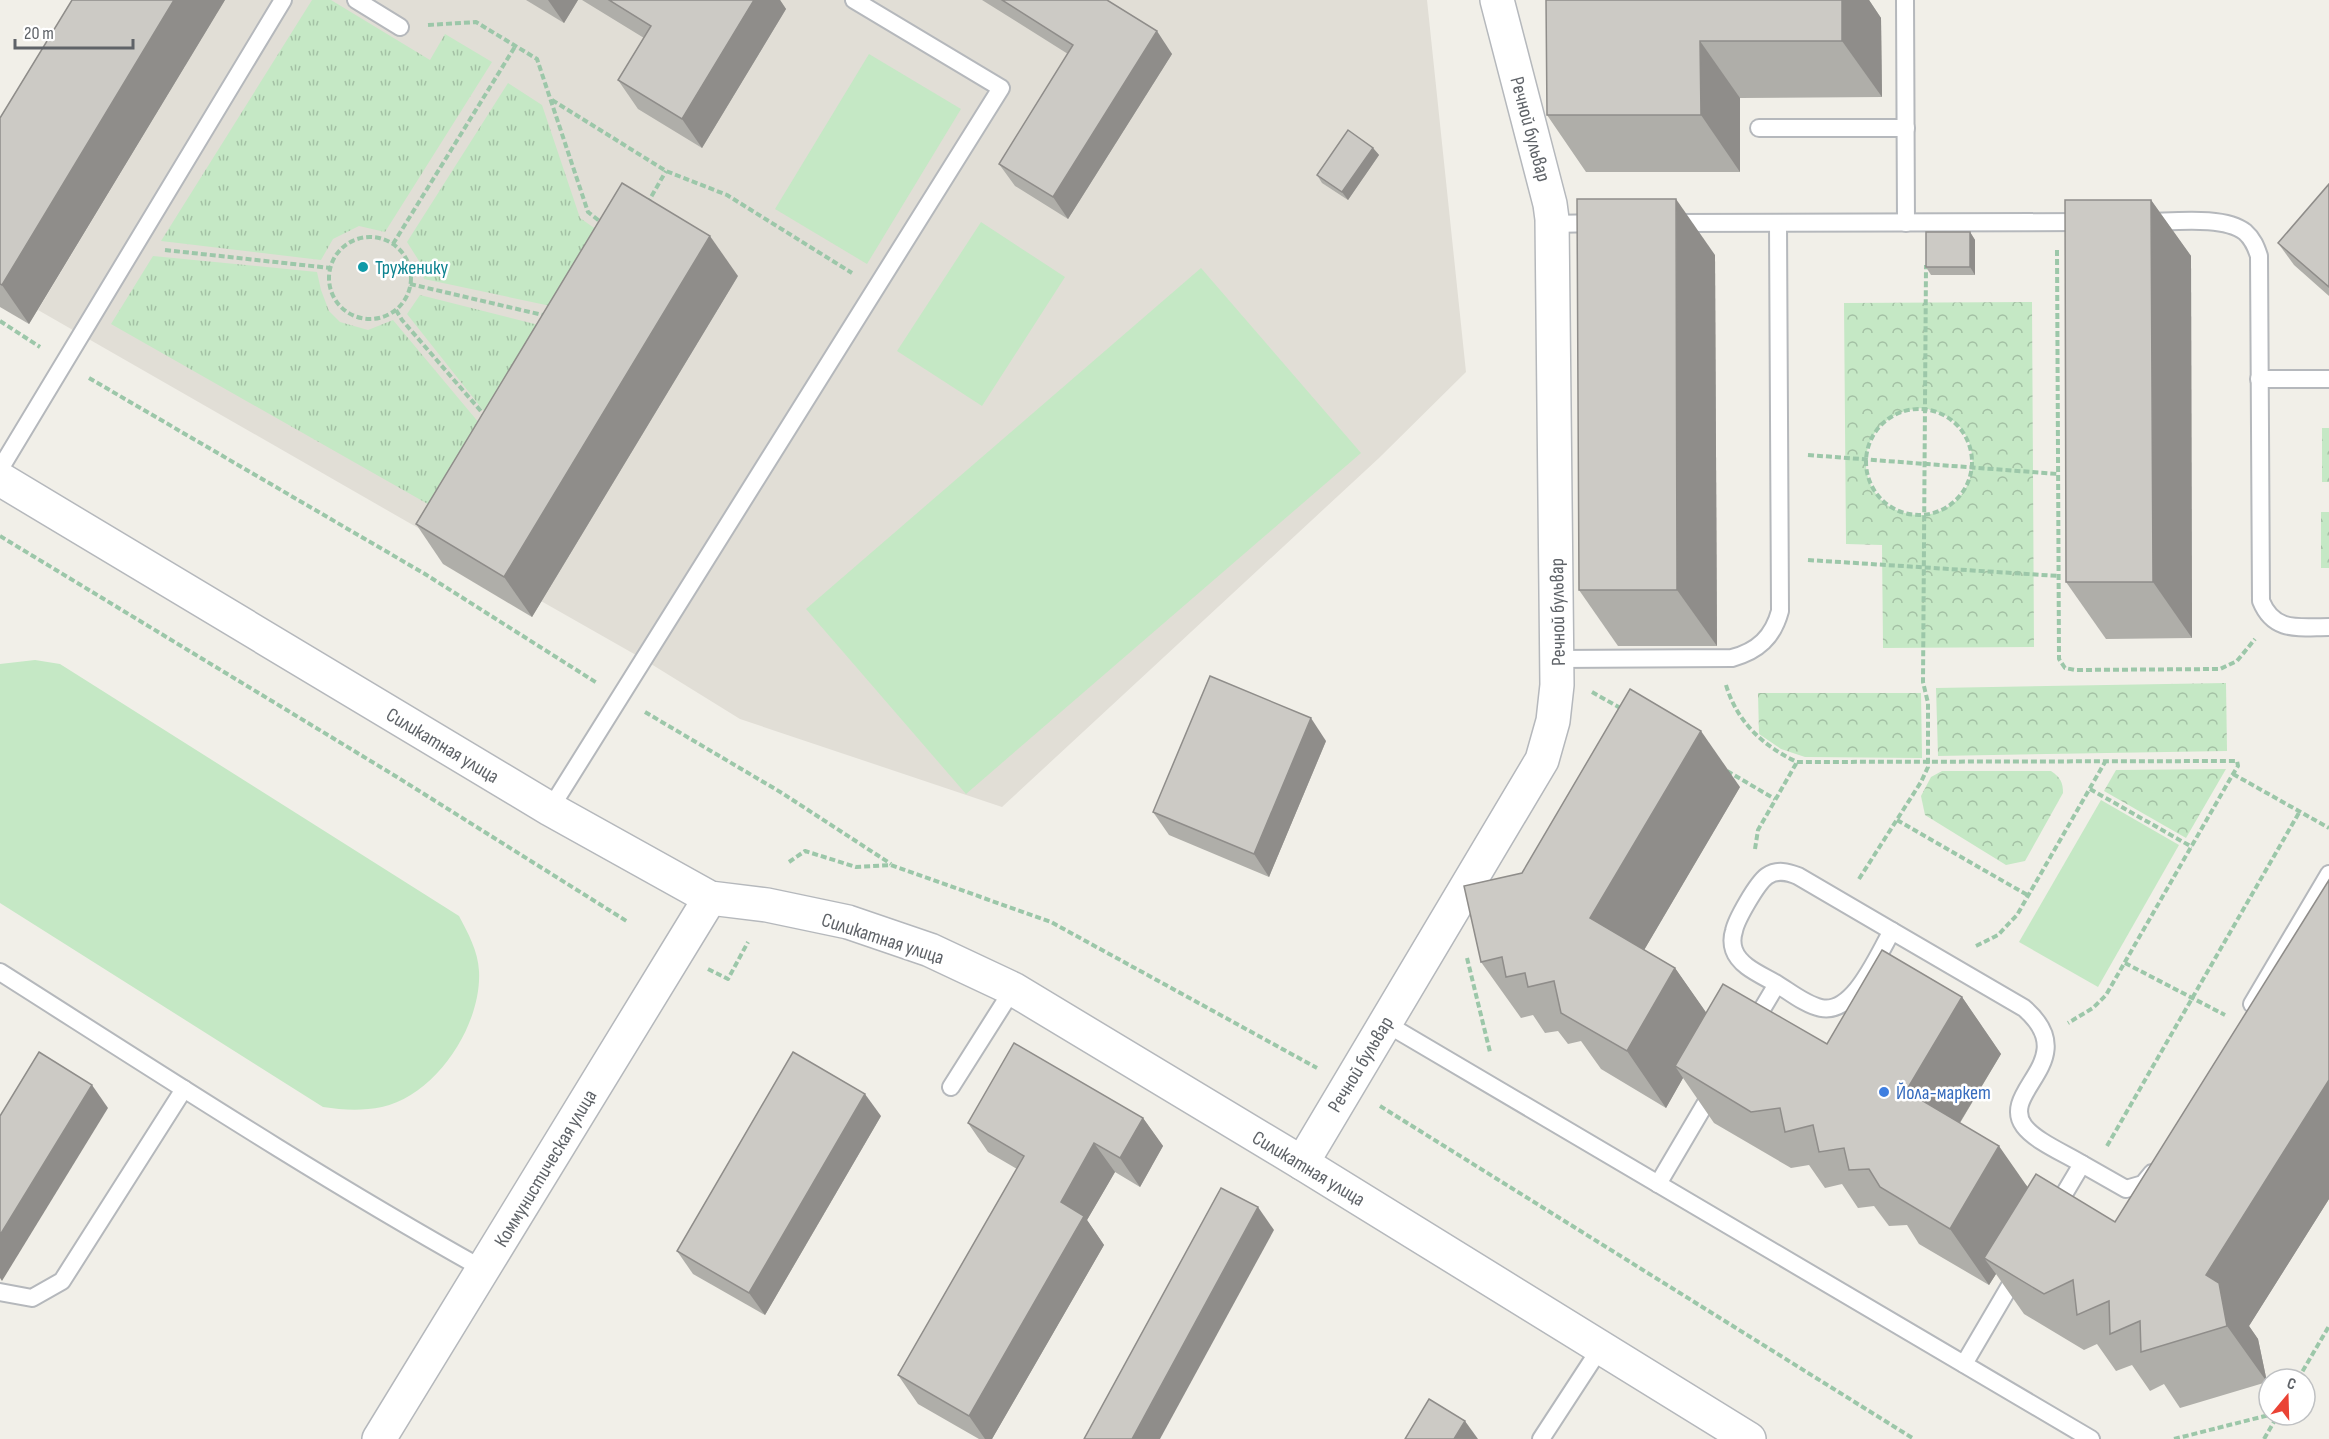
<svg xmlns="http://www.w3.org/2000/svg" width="2329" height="1439" viewBox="0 0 2329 1439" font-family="'Sofia Sans Condensed',sans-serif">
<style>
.education{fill:#e1ded6}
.grass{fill:url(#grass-tufts)}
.park{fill:url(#park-crowns);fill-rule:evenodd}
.garden{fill:#c5e8c5}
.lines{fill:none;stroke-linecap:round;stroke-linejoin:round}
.service-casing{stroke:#b5b8bc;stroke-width:20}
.minor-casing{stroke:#b5b8bc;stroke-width:36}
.tertiary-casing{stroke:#b5b8bc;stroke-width:36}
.path{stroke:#9cc7a9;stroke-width:4;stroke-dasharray:6 3;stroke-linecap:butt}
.service{stroke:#fff;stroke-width:16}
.minor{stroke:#fff;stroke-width:33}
.tertiary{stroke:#fff;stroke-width:33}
.wall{fill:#afaea9}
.shaded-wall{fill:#8f8d8a}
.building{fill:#cccac5;stroke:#8f8d8a;stroke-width:1.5}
.culture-dot{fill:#0f9aa8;stroke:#fff;stroke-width:2}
.shop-dot{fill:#3f7fe0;stroke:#fff;stroke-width:2}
.labels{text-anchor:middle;stroke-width:5;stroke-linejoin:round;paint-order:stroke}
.street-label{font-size:20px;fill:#5f6368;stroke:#fff}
.culture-label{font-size:20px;fill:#0d838f;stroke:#fff;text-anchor:start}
.shop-label{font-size:20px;fill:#366cbe;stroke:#fff;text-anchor:start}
</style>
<defs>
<pattern id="grass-tufts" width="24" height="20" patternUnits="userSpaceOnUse" patternTransform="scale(1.5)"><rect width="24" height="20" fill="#c5e8c5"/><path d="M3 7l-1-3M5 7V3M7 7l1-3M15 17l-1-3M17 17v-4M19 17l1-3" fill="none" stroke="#a3c0a4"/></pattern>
<pattern id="park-crowns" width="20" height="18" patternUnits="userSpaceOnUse" patternTransform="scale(1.5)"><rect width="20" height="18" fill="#c5e8c5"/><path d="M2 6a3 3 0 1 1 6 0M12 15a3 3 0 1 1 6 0" fill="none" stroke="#a3c0a4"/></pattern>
</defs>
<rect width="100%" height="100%" fill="#f1efe8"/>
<polygon class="education" points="225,0 1427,0 1466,372 1379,458 1002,807 740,719 643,659 541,601 738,276 453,548 38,310"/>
<g class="grass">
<polygon points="312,0 331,0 430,60 445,34 492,62 385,232 359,226 333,239 321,260 161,241"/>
<polygon points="508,83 542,105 580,218 620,246 579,312 424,279 419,261 407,242"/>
<polygon points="153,256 317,272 321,290 329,311 340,322 368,330 393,320 500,448 456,520 111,324"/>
<polygon points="420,295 570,333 506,439 407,314"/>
</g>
<g class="park">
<path d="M2032,302L2034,647L1883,648L1882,545L1846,544L1844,303ZM1925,408C1934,411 1943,413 1951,419C1977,437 1980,477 1957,500C1948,509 1934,515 1920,515C1849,514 1845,411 1925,408Z"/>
<rect x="2322" y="428" width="7" height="54"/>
<rect x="2321" y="512" width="8" height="56"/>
<polygon points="2226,683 2227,751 1938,756 1936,688"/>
<polygon points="1758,693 1921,693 1922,758 1805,757 1781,749 1759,734"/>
<polygon points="2226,769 2186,838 2104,791 2116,770"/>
<path d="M1942,771H2051C2060,777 2063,782 2063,793L2025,861L2006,865L1925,815L1921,796L1931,777Z"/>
</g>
<g class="garden">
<polygon points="869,54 961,109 867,264 775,209"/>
<polygon points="981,222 1065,277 982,406 897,351"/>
<polygon points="1201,268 1361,453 966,794 806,609"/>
<path d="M35,660L60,664L459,916C468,933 478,951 479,971C482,1025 436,1095 382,1107C362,1111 343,1110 323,1107L0,903V664Z"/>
<polygon points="2101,800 2179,845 2098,987 2019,942"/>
</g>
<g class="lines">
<defs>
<g id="service">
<polyline points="356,0 400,27"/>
<polyline points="1905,0 1906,223"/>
<polyline points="1759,128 1906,128"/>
<path d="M2144,222C2171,222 2224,215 2245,232C2253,239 2256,247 2259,256L2261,601C2274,633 2299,627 2329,627"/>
<polyline points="1670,223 2086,222"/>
<polyline points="1552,224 1600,223"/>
<polyline points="2259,379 2329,379"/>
<polyline points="0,469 283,0"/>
<path d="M1557,659L1732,658C1758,651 1773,637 1780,611L1778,223"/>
<polyline points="550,809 1001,88 854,0"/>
<path d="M1892,931L2024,1008C2084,1060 1998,1091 2024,1126C2035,1141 2066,1154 2082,1164L2054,1211"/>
<path d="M0,972C159,1073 318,1177 483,1269"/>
<polyline points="2252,1004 2329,874"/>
<polyline points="1385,1023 2091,1439"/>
<path d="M1752,1026L1777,984C1762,975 1740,967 1734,950C1732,944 1732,937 1734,931C1736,920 1757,883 1767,876C1777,869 1788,872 1798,876L1892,931C1878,954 1854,1015 1821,1008C1806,1005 1790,992 1777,984"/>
<polyline points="951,1087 1013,989"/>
<polyline points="2082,1164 2126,1189 2143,1184 2152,1173"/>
<polyline points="1658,1184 1714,1089"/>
<polyline points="0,1292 32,1298 62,1281 184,1089"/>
<polyline points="1964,1364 2018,1272"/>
<polyline points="1541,1439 1601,1347"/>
</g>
<polyline id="minor" points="1302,1163 1542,760 1553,721 1557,685 1552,219 1550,204 1497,0"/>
<g id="tertiary">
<polyline points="0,479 550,809 710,898 767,905 848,922 930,950 1013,989 1302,1163 1749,1439"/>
<polyline points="379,1439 710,898"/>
</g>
</defs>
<use href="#service" class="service-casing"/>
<use href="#minor" class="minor-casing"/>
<use href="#tertiary" class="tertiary-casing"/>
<g class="path">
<polyline points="428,25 476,22 537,59 588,212 602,223"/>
<polyline points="552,100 666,171 727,195 852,273"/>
<polyline points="647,204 666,171"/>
<circle cx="370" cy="278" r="41"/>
<polyline points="393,244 516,45"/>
<polyline points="165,250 330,268"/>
<polyline points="2057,250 2059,659 2065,668 2075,670 2220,669 2237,661 2255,639"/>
<polyline points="410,284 547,316"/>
<polyline points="396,310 402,320 486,417"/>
<polyline points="0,321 40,347"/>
<polyline points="89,378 425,574 597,683"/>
<circle cx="1919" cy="462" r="53"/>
<polyline points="1808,455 2058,474"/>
<polyline points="0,536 397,777 628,922"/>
<polyline points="1808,560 2059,576"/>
<path d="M1726,685C1737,722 1763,746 1797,762L2237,761L2238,766L2233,774L2106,995L2093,1008L2068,1023"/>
<polyline points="1592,692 1622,709"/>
<polyline points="645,712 782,793 891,864"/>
<polyline points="1727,771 1775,799"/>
<polyline points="2233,774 2329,828"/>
<polyline points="2090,789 2192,847"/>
<polyline points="1897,820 2029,896"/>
<polyline points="1755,849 1758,830 1797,762"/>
<polyline points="789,862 805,851 856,867 891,865 1051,922 1317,1068"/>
<polyline points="1859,879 1921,782 1928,767 1928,703 1923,682 1926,265"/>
<polyline points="1976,946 1998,935 2017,915 2105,762"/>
<polyline points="1467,958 1490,1052"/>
<polyline points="2125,963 2225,1015"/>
<polyline points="708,969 728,979 748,942"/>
<polyline points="1380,1106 1914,1439"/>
<polyline points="2107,1146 2300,811"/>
<polyline points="2298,1379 2329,1326"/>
<polyline points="2174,1439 2269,1415"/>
<polyline points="2264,1439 2278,1415"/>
</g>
<use href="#service" class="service"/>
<use href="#minor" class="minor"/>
<use href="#tertiary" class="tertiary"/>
</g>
<g class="wall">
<polygon points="72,0 225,0 29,324 0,307 0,118"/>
<polygon points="526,0 578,0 564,23"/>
<polygon points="582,0 780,0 786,9 702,148 638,109 618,80 644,38"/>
<polygon points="982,0 1107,0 1172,54 1068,219 1015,186 999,164 1068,54"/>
<polygon points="1546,0 1869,0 1881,18 1882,97 1740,98 1740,172 1586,172 1547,115"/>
<polygon points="1373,148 1379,155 1348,200 1322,183 1317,175"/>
<polygon points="2329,184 2329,296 2294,265 2278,243"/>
<polygon points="2151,200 2191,256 2192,638 2106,639 2066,582"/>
<polygon points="1970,232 1975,240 1975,275 1931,275 1926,267"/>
<polygon points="1715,255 1717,646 1618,646 1579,590"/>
<polygon points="738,276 532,617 443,564 416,524"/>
<polygon points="1326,741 1269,877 1169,835 1153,812"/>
<polygon points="1740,787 1644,950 1675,968 1706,1013 1827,1044 1962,997 2001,1054 1960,1123 2028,1187 2115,1222 2329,880 2329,1199 2249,1326 2258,1339 2267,1382 2180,1408 2164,1384 2150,1391 2132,1365 2116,1371 2097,1344 2084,1350 2024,1314 1996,1274 1989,1285 1919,1244 1907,1225 1889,1226 1874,1206 1858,1208 1842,1184 1825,1188 1809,1165 1791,1168 1714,1123 1683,1078 1666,1108 1601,1069 1581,1041 1568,1044 1558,1031 1545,1033 1533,1015 1521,1018 1481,962 1522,873"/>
<polygon points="881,1116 765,1315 693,1274 677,1251"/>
<polygon points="1143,1118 1163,1146 1140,1187 1115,1172 1087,1220 1104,1245 992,1439 979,1439 918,1404 898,1375 1017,1169 988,1152 968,1123"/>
</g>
<g class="shaded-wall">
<polygon points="174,0 225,0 29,324 2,285"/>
<polygon points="548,0 578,0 564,23"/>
<polygon points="754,0 780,0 786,9 702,148 682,119"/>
<polygon points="1842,0 1869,0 1881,18 1882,97 1842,41"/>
<polygon points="1157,31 1172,54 1068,219 1053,197"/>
<polygon points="1700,41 1740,98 1740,172 1701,115"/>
<polygon points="1373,148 1379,155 1348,200 1342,192"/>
<polygon points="1676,199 1715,255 1717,646 1677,590"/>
<polygon points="2151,200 2191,256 2192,638 2153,582"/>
<polygon points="1970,232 1975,240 1975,275 1970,267"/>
<polygon points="710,236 738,276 532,617 504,577"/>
<polygon points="1311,718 1326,741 1269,877 1254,854"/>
<polygon points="1701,731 1740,787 1630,974 1590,918"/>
<polygon points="1675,968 1715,1025 1675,1066 1683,1078 1666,1108 1627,1051"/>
<polygon points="1962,997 2001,1054 1945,1147 1906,1091"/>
<polygon points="2329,1080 2329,1199 2249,1326 2258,1339 2267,1382 2227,1326 2206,1275"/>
<polygon points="92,1085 108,1108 2,1281 0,1278 0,1235"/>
<polygon points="865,1094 881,1116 765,1315 749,1293"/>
<polygon points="1143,1118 1163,1146 1140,1187 1120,1158"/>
<polygon points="1094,1143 1115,1172 1087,1220 1104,1245 992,1439 985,1439 969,1416 1061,1202"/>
<polygon points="1999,1146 2038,1202 1984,1258 1996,1274 1989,1285 1950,1229"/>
<polygon points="1258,1207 1274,1230 1160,1439 1132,1439"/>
<polygon points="1465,1421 1478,1439 1454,1439"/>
</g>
<g class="building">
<polygon points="72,0 174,0 2,285 0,284 0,118"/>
<polygon points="609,0 754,0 682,119 618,80 651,26"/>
<polygon points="1002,0 1107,0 1157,31 1053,197 999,164 1073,45"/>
<polygon points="1546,0 1842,0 1842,41 1700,41 1701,115 1547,115"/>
<polygon points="1348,130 1373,148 1342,192 1317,175"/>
<polygon points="622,183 710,236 504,577 416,524"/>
<polygon points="2329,184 2329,287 2278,243"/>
<polygon points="1577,199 1676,199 1677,590 1579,590"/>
<polygon points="2065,200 2151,200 2153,582 2066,582"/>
<rect x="1926" y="232" width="44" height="35"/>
<polygon points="1210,676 1311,718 1254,854 1153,812"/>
<polygon points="1630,689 1701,731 1590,918 1675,968 1627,1051 1561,1013 1554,981 1528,987 1525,973 1506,977 1502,957 1481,962 1464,886 1522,873"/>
<polygon points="2329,880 2329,1080 2206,1275 2219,1283 2227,1326 2141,1352 2140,1321 2110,1334 2109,1301 2077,1315 2073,1280 2044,1294 1984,1258 2036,1174 2115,1222"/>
<polygon points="1882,950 1962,997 1906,1091 1999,1146 1950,1229 1880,1187 1869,1169 1849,1170 1844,1148 1819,1152 1813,1125 1785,1132 1780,1108 1751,1112 1675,1066 1723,984 1827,1044"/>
<polygon points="1014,1043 1143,1118 1120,1158 1094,1143 1061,1202 1084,1216 969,1416 898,1375 1024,1156 968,1123"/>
<polygon points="39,1052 92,1085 0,1235 0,1116"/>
<polygon points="793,1052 865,1094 749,1293 677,1251"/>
<polygon points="1221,1188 1258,1207 1132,1439 1084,1439"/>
<polygon points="1429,1399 1465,1421 1454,1439 1405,1439"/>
</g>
<circle class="culture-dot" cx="363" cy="267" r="6"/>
<circle class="shop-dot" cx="1884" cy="1092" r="6"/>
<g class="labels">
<g class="street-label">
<text transform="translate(1531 129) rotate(75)" y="7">Речной бульвар</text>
<text transform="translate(1557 612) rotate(-91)" y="7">Речной бульвар</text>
<text transform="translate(443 745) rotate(31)" y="7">Силикатная улица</text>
<text transform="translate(883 938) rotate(18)" y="7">Силикатная улица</text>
<text transform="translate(1360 1064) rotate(-59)" y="7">Речной бульвар</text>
<text transform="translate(545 1168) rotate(-59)" y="7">Коммунистическая улица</text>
<text transform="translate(1309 1168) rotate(31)" y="7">Силикатная улица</text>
</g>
<g class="culture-label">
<text x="375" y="274">Труженику</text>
</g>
<g class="shop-label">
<text x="1896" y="1099">Йола-маркет</text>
</g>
</g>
<g transform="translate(2287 1397) rotate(19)"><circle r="28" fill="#ffffff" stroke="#bfc1c3" stroke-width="1.5"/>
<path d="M0-4.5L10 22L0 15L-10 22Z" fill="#ea4335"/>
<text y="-9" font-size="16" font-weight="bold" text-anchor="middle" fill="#5f6368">С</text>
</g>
<path d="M15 39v9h118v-9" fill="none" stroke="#5f6368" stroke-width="3"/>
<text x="24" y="39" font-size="18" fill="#5f6368" stroke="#ffffff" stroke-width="4.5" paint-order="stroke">20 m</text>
</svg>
